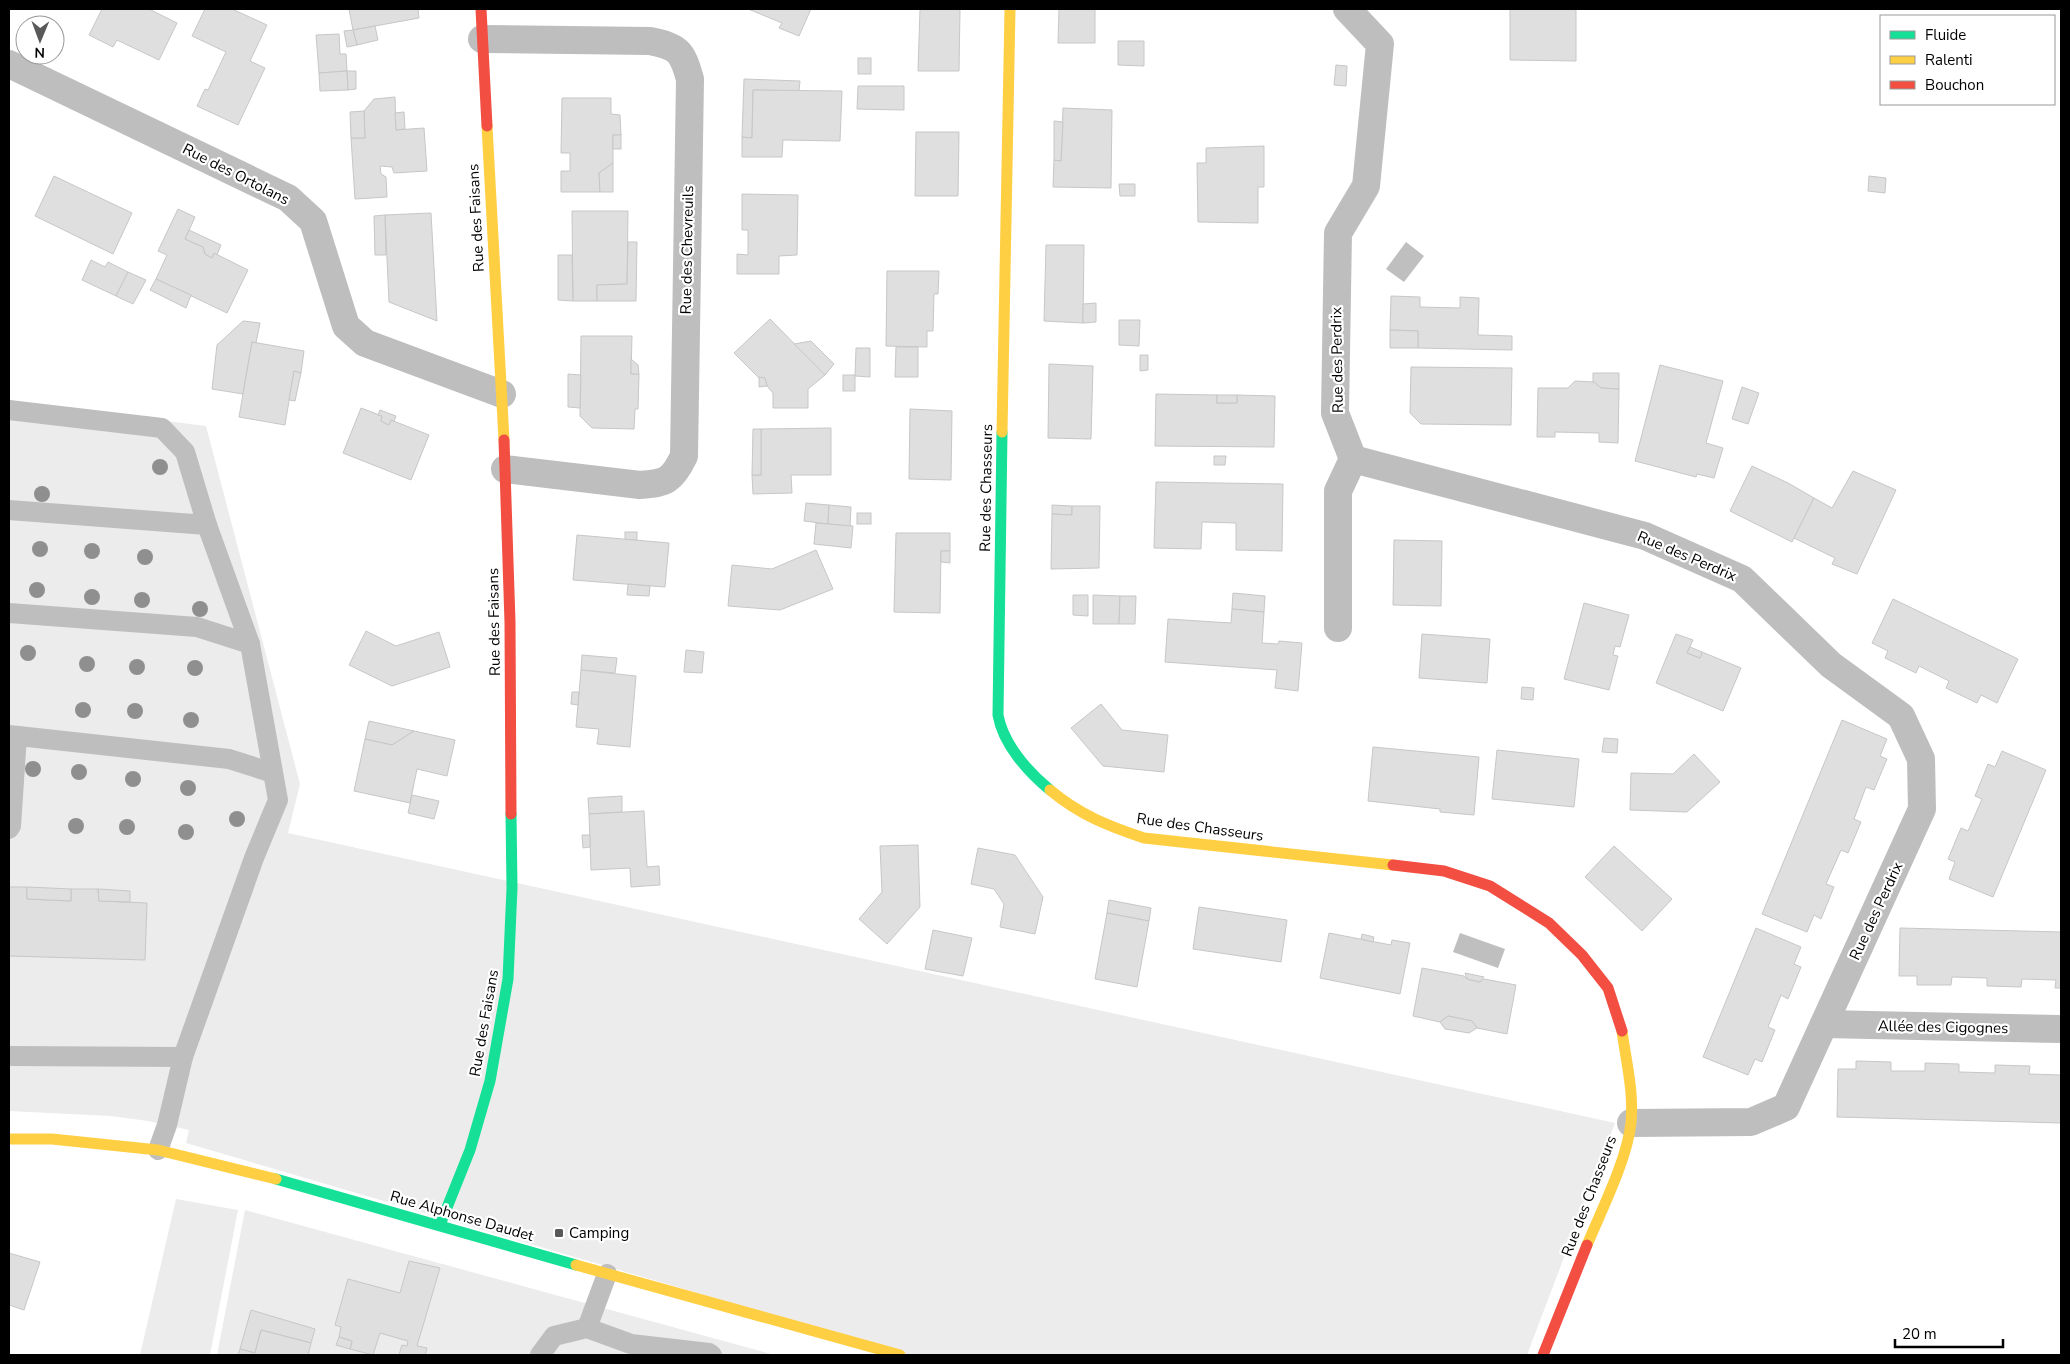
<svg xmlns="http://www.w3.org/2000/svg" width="2070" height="1364" viewBox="0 0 2070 1364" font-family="'Nunito Sans',sans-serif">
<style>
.green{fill:#ececec}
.water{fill:#bfbfbf}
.building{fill:#dfdfdf;stroke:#c7c7c7}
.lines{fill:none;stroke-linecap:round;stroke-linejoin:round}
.lane{stroke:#bebebe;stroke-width:20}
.street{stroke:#bebebe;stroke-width:28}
.fast{stroke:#16e098;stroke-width:11}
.slow{stroke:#ffcf43;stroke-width:11}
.jam{stroke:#f24e42;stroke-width:11}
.tree{fill:#8f8f8f}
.poi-dot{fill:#595959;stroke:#fff;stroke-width:2}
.labels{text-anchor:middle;stroke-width:4.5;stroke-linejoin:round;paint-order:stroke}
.street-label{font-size:15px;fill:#000;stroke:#fff}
.poi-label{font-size:15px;fill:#000;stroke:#fff;text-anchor:start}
</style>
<rect width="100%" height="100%" fill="#fff"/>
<g class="green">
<polygon points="9,401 206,426 300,784 288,833 1615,1123 1527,1355 909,1355 186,1143 189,1130 148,1121 111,1116 9,1111"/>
<polygon points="176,1199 238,1210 210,1355 140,1355"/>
<polygon points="245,1210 775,1355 217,1355"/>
</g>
<g class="water">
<polygon points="1406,242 1424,256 1404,282 1386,269"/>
<polygon points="1460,933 1505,949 1498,968 1453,952"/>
</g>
<g class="building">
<polygon points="102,9 149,9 177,23 159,60 117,40 113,47 89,35"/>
<polygon points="205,9 232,9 267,25 250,61 265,68 238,125 197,106 205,89 208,90 226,52 192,36"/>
<polygon points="349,9 418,9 419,18 353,30"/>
<polygon points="748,9 811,9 799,36 779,28 782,23"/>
<polygon points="920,9 960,9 959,71 918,71"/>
<polygon points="1059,9 1095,9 1095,43 1058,43"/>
<polygon points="1510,9 1576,9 1576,61 1510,60"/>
<polygon points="375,26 378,40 357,45 353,30"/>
<polygon points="353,30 357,45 347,47 344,31"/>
<polygon points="339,34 340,54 346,54 347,71 319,73 316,35"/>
<polygon points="1118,41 1144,41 1144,66 1118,65"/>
<rect x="858" y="58" width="13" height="16"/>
<polygon points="1336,65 1347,66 1346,86 1334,85"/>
<polygon points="347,71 348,90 320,91 319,73"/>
<polygon points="347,71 356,71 356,89 348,90"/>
<polygon points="744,79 800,81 799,91 753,90 752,138 742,137"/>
<polygon points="858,86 904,86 904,110 857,109"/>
<polygon points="753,90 842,91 840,141 783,140 782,157 742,157 742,137 752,138"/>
<polygon points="395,97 396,130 424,128 427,171 394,173 392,167 380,166 381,174 386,177 387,197 355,199 351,138 365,138 364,111 374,99"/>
<polygon points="562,98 611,98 611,114 620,115 621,135 613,135 613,163 599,173 600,192 561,192 561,171 570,171 570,153 561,153"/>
<polygon points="1063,108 1112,110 1111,188 1053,187 1054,160 1061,161"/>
<polygon points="364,111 365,138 351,138 350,112"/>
<polygon points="404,112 405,129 396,130 395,113"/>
<polygon points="1054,121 1063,122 1061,161 1054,160"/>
<polygon points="916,132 959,132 958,196 915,196"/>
<rect x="613" y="135" width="8" height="14"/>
<polygon points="1264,146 1264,187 1258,187 1258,223 1198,222 1197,163 1206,163 1206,148"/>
<polygon points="613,163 613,192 600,192 599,173"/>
<polygon points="54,176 132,213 113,254 35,216"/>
<polygon points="1869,176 1886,178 1885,193 1868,191"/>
<polygon points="1119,184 1135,184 1135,196 1120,196"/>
<polygon points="742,194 798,195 797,255 779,256 779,274 737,274 737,254 748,255 748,230 742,230"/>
<polygon points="178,209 195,217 185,239 203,247 205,254 212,258 214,253 248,270 227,313 156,279 167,255 158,251"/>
<polygon points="572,211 628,211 627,284 597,285 597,301 573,301"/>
<polygon points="431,213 437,321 389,302 385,215"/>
<polygon points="385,215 386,255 375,255 374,216"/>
<polygon points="189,230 221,245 217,255 214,253 212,258 205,254 203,247 185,239"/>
<polygon points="628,242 637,242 636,301 597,301 597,285 627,284"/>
<polygon points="1046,245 1084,245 1083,323 1044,321"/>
<polygon points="558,255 572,255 573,301 558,300"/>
<polygon points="91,260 105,267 108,262 128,272 116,296 82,280"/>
<polygon points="887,271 939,271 938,294 934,294 933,331 927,331 927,347 886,346"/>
<polygon points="128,272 146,280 133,304 116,296"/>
<polygon points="156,279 191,295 186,308 150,290"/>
<polygon points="1391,296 1420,297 1420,307 1460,308 1460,297 1479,298 1478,335 1512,336 1512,350 1418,348 1418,331 1390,330"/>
<polygon points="1096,303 1096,322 1083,323 1083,304"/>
<polygon points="770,319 825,375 808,389 808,408 773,408 773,393 767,386 765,378 759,378 734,353"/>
<polygon points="1119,320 1140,320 1139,346 1119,345"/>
<polygon points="243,321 260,323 256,343 252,342 243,394 212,389 217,345"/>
<polygon points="1390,330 1418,331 1418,348 1390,348"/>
<polygon points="581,336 632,336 631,374 639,374 638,409 635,409 634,429 592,428 580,416"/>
<polygon points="811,341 834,364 825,375 794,344"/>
<polygon points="252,342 304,351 301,373 294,371 285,425 239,417"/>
<polygon points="896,347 918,347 918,377 895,377"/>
<polygon points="856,348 870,348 870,377 855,376"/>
<polygon points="1140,355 1148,355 1148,370 1140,371"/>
<polygon points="631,359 638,365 639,374 631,374"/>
<polygon points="1049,364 1093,366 1091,439 1048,438"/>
<polygon points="1660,365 1723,381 1706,443 1723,448 1714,478 1697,474 1696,477 1635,461"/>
<polygon points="1411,367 1512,368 1511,425 1421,424 1410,413"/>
<polygon points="294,371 301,373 295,401 289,400"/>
<polygon points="1593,373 1619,373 1619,389 1601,388 1593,382"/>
<polygon points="568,374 581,375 580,408 568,407"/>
<rect x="843" y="375" width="12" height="16"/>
<polygon points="759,377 765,378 767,386 759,387"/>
<polygon points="1575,381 1594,382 1601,388 1619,389 1618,443 1599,442 1599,433 1555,432 1555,437 1537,437 1538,388 1568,388"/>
<polygon points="1742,387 1759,393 1748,424 1732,419"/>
<polygon points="1156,394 1217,395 1217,403 1237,403 1237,395 1275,396 1274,447 1155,446"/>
<rect x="1217" y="395" width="20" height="8"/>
<polygon points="361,408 382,416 381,421 389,425 391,420 429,435 411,480 343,453"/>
<polygon points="910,409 952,411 951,480 909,479"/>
<polygon points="380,410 396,416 394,421 391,420 389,425 381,421 382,416 378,415"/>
<polygon points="831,428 831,475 791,475 792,493 753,494 752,475 761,475 761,429"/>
<polygon points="753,429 761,429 761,475 752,475"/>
<polygon points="1214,456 1226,456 1225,465 1214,465"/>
<polygon points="1752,466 1788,483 1814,498 1792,542 1730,511"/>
<polygon points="1853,471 1896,490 1857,574 1832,564 1835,558 1794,538 1814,498 1832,508"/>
<polygon points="1156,482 1283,484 1282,551 1236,550 1236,523 1202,522 1201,549 1154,548"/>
<polygon points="806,503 829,505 828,524 804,521"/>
<polygon points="829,505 851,507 850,526 828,524"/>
<polygon points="1052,505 1072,506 1072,515 1052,514"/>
<polygon points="1072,506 1100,506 1099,568 1051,569 1052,514 1072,515"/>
<rect x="857" y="513" width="14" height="11"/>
<polygon points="816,523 853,526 851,548 814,544"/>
<rect x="625" y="532" width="12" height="8"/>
<polygon points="896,533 950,533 950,551 941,551 940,613 894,612"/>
<polygon points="577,535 669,543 665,587 573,580"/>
<polygon points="1394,540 1442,541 1441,606 1393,605"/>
<polygon points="816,550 833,589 780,610 728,606 732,565 772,569"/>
<polygon points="941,551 950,551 950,563 941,562"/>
<polygon points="628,584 650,586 649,596 627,595"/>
<polygon points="1233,593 1265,596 1264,612 1232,609"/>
<polygon points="1073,595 1088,595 1088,616 1073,615"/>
<polygon points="1093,595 1120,596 1119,624 1093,624"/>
<polygon points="1120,596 1136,596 1135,624 1119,624"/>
<polygon points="1893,599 2018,659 1997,703 1981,695 1977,703 1946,688 1949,681 1919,666 1916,673 1885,658 1888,651 1872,643"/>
<polygon points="1584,603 1629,615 1620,647 1615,646 1613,655 1618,656 1609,690 1564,679"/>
<polygon points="1232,609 1264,612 1262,643 1278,644 1279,641 1302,643 1298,691 1275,688 1277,670 1165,662 1168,619 1231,623"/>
<polygon points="366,631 396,646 439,632 450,667 392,686 349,665"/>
<polygon points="1422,634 1490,639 1487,683 1419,678"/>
<polygon points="1676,634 1693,640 1687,653 1700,658 1702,652 1741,668 1723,711 1656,683"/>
<polygon points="1690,647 1702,652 1700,658 1687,653"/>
<polygon points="686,650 704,652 702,673 684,672"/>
<polygon points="582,655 617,658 615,673 581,670"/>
<polygon points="581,670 636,676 630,747 597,744 599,729 576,727"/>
<polygon points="1522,687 1534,688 1533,700 1521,699"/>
<polygon points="572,692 579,692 578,705 571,704"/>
<polygon points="1101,704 1122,730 1168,735 1164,772 1103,766 1071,728"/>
<polygon points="1842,720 1887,739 1880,756 1887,759 1874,790 1866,787 1854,819 1861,822 1848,853 1841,850 1826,884 1834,887 1821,919 1814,915 1807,932 1762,914"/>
<polygon points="369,721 414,731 392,745 365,739"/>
<polygon points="414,731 455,740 447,776 417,769 410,803 354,791 365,739 392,745"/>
<polygon points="1604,738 1618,739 1617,753 1602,752"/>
<polygon points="1373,747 1479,757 1474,815 1440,812 1440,809 1368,801"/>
<polygon points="1497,750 1579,759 1574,807 1492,799"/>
<polygon points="2002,751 2046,770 1993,897 1949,879 1955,862 1948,859 1961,828 1968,831 1982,799 1975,796 1988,764 1995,767"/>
<polygon points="1694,754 1720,782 1687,812 1630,810 1631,773 1673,774"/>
<polygon points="412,795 439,801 434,819 408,813"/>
<polygon points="622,796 622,812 589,814 588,798"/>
<polygon points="644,811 647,867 659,866 660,885 631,887 630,868 591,870 589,814"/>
<polygon points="582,835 590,835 590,847 583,848"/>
<polygon points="918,845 920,907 887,944 859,919 882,892 880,846"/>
<polygon points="1614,846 1672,899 1642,931 1585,877"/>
<polygon points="978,848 1015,855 1043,897 1035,934 1000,927 1004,904 994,889 971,884"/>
<polygon points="9,887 27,887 27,899 71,901 71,889 98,889 99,901 147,903 145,960 9,956"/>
<polygon points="27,887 71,889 71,901 27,899"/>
<polygon points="98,889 130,891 130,902 99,901"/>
<polygon points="1109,900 1151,908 1149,921 1107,913"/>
<polygon points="1199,907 1287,920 1281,962 1193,949"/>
<polygon points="1107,913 1149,921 1137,987 1095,979"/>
<polygon points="1756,928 1801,947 1794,964 1801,967 1788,999 1781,995 1768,1027 1775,1030 1762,1062 1755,1059 1748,1075 1703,1057"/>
<polygon points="1900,928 2061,932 2061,988 2055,988 2056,980 2022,979 2021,987 1987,986 1987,978 1952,977 1951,985 1917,985 1917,976 1899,976"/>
<polygon points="933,930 972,938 963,976 925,969"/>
<polygon points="1329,933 1391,945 1392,940 1410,943 1400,994 1320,978"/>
<polygon points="1362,934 1374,937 1373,942 1361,939"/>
<polygon points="1422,968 1464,976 1467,979 1480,982 1484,979 1516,985 1507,1034 1477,1028 1472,1021 1448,1016 1440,1022 1413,1016"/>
<polygon points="1465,973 1484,977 1480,982 1467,979"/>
<polygon points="1448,1016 1472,1021 1477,1028 1469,1033 1445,1029 1440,1022"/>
<polygon points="1856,1061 1891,1062 1891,1071 1925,1071 1925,1063 1959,1064 1959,1072 1995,1073 1995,1065 2030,1066 2029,1074 2061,1075 2061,1123 1837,1117 1838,1069 1856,1069"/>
<polygon points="9,1253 40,1262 24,1310 9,1305"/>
<polygon points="409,1261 440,1268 417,1346 427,1348 425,1355 399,1355 402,1345 407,1346 408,1341 380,1333 373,1355 350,1349 352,1341 339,1337 341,1327 335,1325 348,1279 400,1293"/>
<polygon points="251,1310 315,1329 311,1343 261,1330 255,1353 240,1349"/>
<polygon points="261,1330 311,1343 308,1355 238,1355 240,1349 255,1353"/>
<polygon points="339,1337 352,1341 350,1349 336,1345"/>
</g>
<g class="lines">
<g class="lane">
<polyline points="9,410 162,428 185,452 207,525 250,644 278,800 254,858 183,1057"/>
<polyline points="9,510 207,525"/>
<polyline points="9,613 197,627 250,644"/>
<polyline points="9,735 229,759 273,773"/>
<polyline points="9,829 11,826 17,736"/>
<polyline points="9,1056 183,1057 167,1125 158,1150"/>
<polyline points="587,1328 607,1274"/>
<polyline points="540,1355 554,1336 587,1328 631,1344 709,1353 712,1355"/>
</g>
<g class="street">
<polyline points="1347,9 1380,44 1366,186 1338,233 1335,413 1353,459"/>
<path d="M482,39L650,41C679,47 682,51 690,79L684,456C672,481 666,483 640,485L505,469"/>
<polyline points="9,64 288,198 313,221 346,326 365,343 502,394"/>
<polyline points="1353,459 1645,536 1742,579 1831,665 1901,716 1921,759 1922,809 1786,1107 1751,1122 1631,1123"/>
<polyline points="1338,628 1338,491 1353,459"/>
<polyline points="1824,1024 2061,1029"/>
</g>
<g class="fast">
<path d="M1002,432L998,715C1003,744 1028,772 1050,790"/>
<polyline points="276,1179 576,1265"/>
<polyline points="440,1225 470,1150 490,1081 508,979 512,888 511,814"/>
</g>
<g class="slow">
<polyline points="487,126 504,440"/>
<polyline points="1002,432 1010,9"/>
<path d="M1050,790C1080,815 1108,826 1144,838L1393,865"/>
<polyline points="9,1139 52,1139 158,1150 276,1179"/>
<path d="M1587,1245C1602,1209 1627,1160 1631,1123C1634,1092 1626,1061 1622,1031"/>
<polyline points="576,1265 900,1355"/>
</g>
<g class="jam">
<polyline points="481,9 487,126"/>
<polyline points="504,440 510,622 511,814"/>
<polyline points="1393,865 1444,871 1490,886 1549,923 1582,955 1608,988 1622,1031"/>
<polyline points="1543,1355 1587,1245"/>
</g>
</g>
<g class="tree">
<circle cx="160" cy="467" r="8"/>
<circle cx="42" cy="494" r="8"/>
<circle cx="40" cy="549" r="8"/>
<circle cx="92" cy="551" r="8"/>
<circle cx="145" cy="557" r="8"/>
<circle cx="37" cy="590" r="8"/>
<circle cx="92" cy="597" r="8"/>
<circle cx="142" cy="600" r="8"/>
<circle cx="200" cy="609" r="8"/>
<circle cx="28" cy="653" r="8"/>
<circle cx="87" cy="664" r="8"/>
<circle cx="137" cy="667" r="8"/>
<circle cx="195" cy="668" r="8"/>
<circle cx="83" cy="710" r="8"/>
<circle cx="135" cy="711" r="8"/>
<circle cx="191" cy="720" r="8"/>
<circle cx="33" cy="769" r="8"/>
<circle cx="79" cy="772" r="8"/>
<circle cx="133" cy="779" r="8"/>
<circle cx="188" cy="788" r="8"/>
<circle cx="237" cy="819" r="8"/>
<circle cx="76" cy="826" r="8"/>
<circle cx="127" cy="827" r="8"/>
<circle cx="186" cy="832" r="8"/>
</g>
<rect class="poi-dot" x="554" y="1228" width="10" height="10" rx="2.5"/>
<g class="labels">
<g class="street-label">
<text transform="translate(236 174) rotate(27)" y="5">Rue des Ortolans</text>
<text transform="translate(476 218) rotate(-93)" y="5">Rue des Faisans</text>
<text transform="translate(687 250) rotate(-89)" y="5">Rue des Chevreuils</text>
<text transform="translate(1337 360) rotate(-91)" y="5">Rue des Perdrix</text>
<text transform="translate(986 488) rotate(-89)" y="5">Rue des Chasseurs</text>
<text transform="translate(1687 556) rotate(23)" y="5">Rue des Perdrix</text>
<text transform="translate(494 622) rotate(-91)" y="5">Rue des Faisans</text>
<text transform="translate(1200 827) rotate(8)" y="5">Rue des Chasseurs</text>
<text transform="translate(1876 911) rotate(-65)" y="5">Rue des Perdrix</text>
<text transform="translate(484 1023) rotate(-80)" y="5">Rue des Faisans</text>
<text transform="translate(1943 1027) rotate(1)" y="5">Allée des Cigognes</text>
<text transform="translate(1589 1196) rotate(-69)" y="5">Rue des Chasseurs</text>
<text transform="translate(462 1216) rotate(16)" y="5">Rue Alphonse Daudet</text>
</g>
<g class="poi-label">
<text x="569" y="1238">Camping</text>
</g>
</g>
<rect width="2070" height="1364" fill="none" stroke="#000000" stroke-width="20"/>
<rect x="1880" y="15" width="175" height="90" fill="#ffffff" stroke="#999999"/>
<rect x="1890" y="31" width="25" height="8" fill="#16e098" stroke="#999999"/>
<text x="1925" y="40" font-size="15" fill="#000000">Fluide</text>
<rect x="1890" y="56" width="25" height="8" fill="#ffcf43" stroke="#999999"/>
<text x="1925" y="65" font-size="15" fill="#000000">Ralenti</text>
<rect x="1890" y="81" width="25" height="8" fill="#f24e42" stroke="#999999"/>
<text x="1925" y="90" font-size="15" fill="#000000">Bouchon</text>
<g transform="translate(40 40) rotate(181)"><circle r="24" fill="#ffffff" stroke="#999999"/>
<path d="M0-4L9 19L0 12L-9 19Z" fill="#595959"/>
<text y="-8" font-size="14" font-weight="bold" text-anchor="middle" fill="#000000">N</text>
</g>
<path d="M1895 1339v8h108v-8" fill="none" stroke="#000000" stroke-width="2.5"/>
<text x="1902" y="1339" font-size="15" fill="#000000" stroke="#ffffff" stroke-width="4" paint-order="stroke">20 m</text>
</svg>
